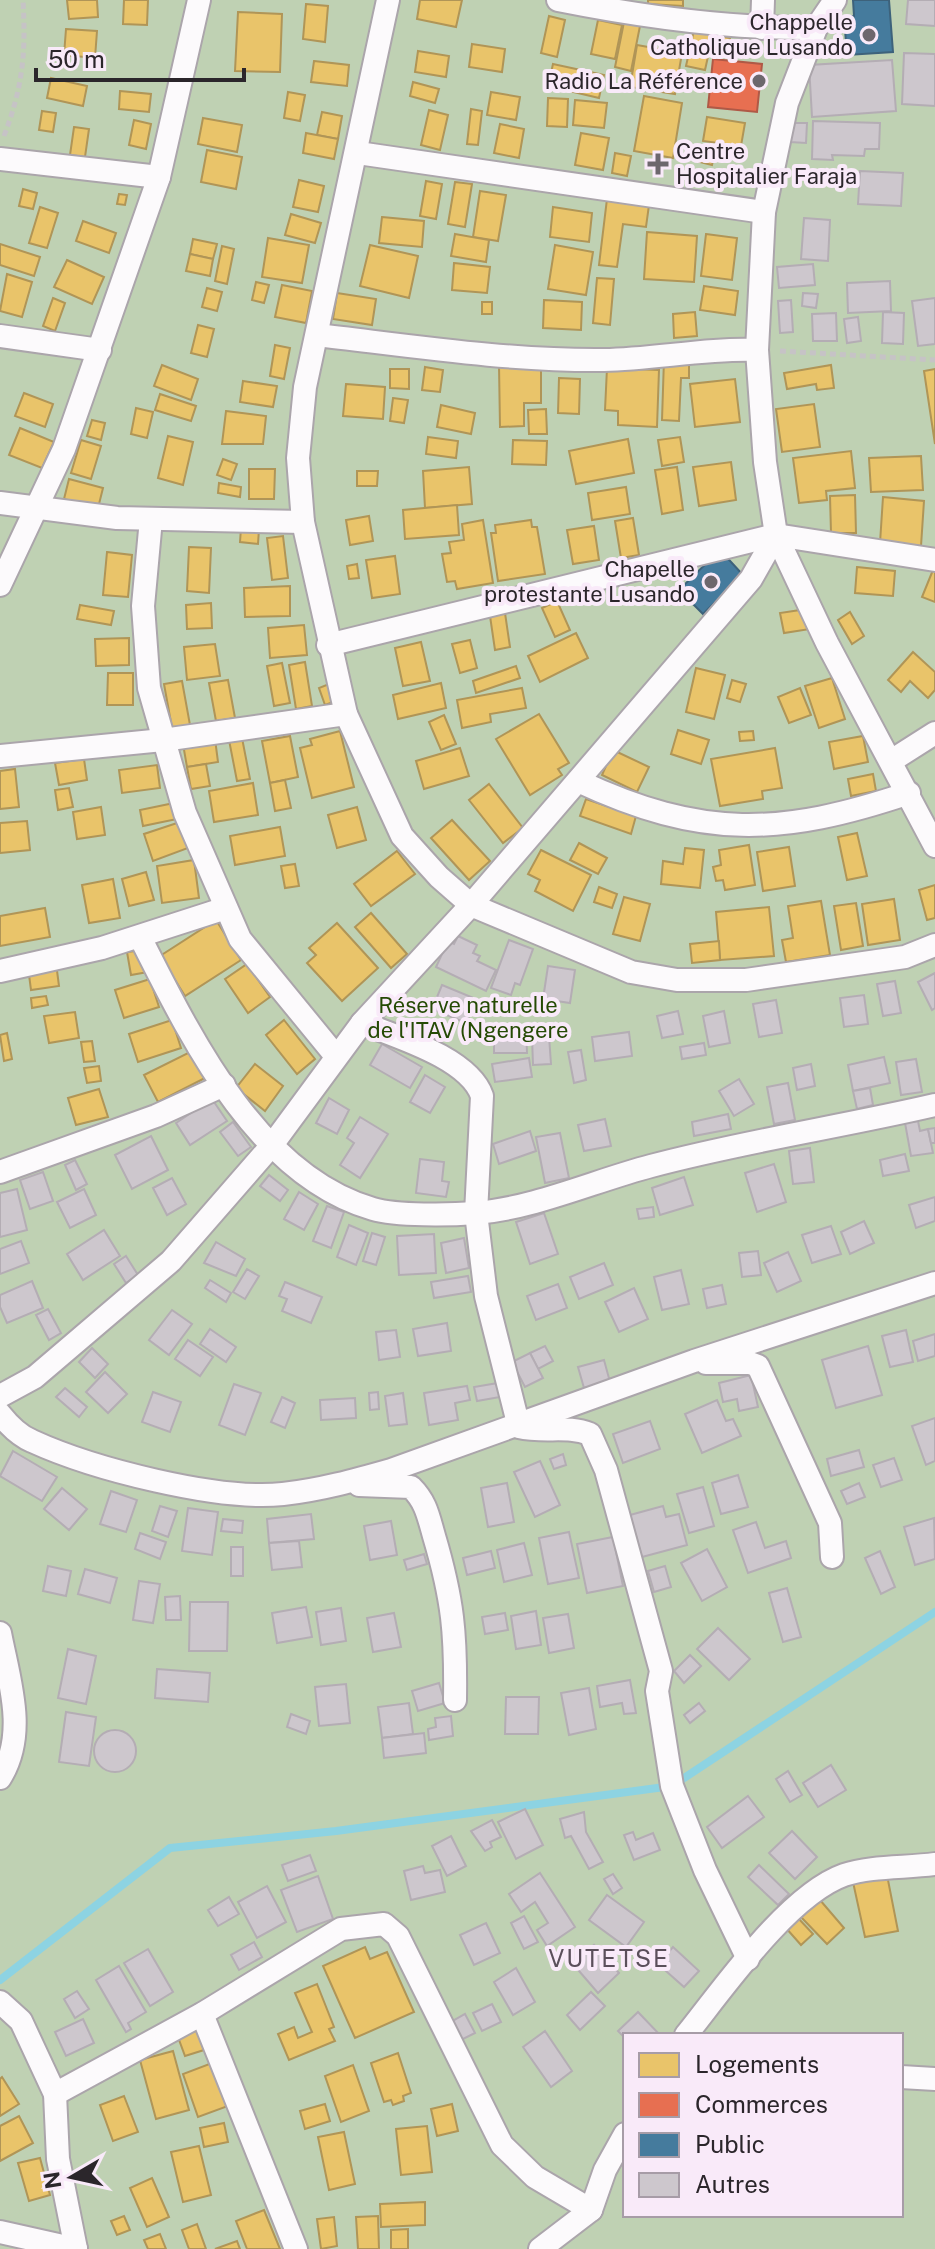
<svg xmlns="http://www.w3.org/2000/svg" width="935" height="2249" viewBox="0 0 935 2249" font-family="'Public Sans',sans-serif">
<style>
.green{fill:#bfd1b3;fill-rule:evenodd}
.homes{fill:#e9c46a;stroke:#b09557;stroke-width:2}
.shops{fill:#e76f51;stroke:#af5946;stroke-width:2}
.public{fill:#457b9d;stroke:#3d627b;stroke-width:2}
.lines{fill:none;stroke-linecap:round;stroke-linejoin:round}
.stream{stroke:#8dd3e2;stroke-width:8}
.building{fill:#cdc7cd;stroke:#b4adb4;stroke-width:2}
.minor-casing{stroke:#aba5ab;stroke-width:26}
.path{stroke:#c6c3c6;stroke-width:5;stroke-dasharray:6 4;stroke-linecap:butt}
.minor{stroke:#fcfafc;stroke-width:22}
.poi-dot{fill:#6d676d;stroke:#f9eaf9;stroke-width:3}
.labels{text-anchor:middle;stroke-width:8;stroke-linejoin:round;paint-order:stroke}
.poi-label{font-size:22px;fill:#2b262b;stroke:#f9eaf9;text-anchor:end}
.park-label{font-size:22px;fill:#254a04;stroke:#f9eaf9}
.neighbourhood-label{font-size:24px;letter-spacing:2px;fill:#5b4f5b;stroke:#f9eaf9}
</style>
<rect width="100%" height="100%" fill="#e8e0e8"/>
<path class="green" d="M0,0H935V2249H0ZM625,2035H901V2215H625Z"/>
<g class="homes">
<polygon points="67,0 97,0 98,17 69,19"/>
<polygon points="124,0 148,0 147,25 123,24"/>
<polygon points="420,0 462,0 456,27 417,19"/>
<polygon points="648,0 683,0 683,6 648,4"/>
<polygon points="306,4 328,6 325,42 303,39"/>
<polygon points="238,12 282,14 280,72 235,71"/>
<polygon points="549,16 565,20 557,57 541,53"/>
<polygon points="598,20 622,25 615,59 591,54"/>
<polygon points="624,22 640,26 631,71 615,67"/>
<polygon points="66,29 97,31 95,58 64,55"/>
<polygon points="694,30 730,38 726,56 709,52 705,70 686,66"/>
<polygon points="472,44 505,49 502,72 469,67"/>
<polygon points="637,45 682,53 675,94 630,87"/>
<polygon points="418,51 449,56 446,77 415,72"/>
<polygon points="314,61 349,65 347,86 311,82"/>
<polygon points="553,64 604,75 599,98 548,86"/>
<polygon points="51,78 87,86 83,106 47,98"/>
<polygon points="413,82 439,89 435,103 410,96"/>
<polygon points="120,91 151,94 149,112 119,109"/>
<polygon points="288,92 305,95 300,121 284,118"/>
<polygon points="491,92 520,97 516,120 487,115"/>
<polygon points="644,96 682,103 673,158 634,151"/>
<polygon points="548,98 568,99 567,127 547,126"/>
<polygon points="575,100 607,103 604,128 573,125"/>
<polygon points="471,109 482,111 478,145 467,144"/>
<polygon points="429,110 448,115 440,150 421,145"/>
<polygon points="42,111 56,113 53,132 39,130"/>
<polygon points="322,112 342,116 338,139 317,135"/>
<polygon points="707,117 745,123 741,146 703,141"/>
<polygon points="203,118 242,125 237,152 198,144"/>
<polygon points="134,120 151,124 146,149 129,145"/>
<polygon points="500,124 524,129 519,158 494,153"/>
<polygon points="74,127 89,129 85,157 70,155"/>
<polygon points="306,133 338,139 334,159 303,153"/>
<polygon points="581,133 609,138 603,170 575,165"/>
<polygon points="699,148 715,151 712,165 696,161"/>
<polygon points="207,150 242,157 236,189 201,182"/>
<polygon points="615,153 631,156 627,176 612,173"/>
<polygon points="299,180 324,186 318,212 293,207"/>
<polygon points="426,181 442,184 436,219 420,216"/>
<polygon points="455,182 472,184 465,227 448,224"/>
<polygon points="23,189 37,193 33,209 19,206"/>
<polygon points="480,191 506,195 498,241 473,237"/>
<polygon points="119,194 127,195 125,205 117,204"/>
<polygon points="607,199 649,205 646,227 623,224 617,267 599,265"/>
<polygon points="40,207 58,213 47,248 29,243"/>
<polygon points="553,207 592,213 589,242 550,237"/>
<polygon points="291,214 321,223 315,243 285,235"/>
<polygon points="382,217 424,221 422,247 379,243"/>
<polygon points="83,221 116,233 109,253 76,241"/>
<polygon points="647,232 697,236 694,282 644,279"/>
<polygon points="455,234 489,240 486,262 451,256"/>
<polygon points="706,234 737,238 732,280 701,276"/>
<polygon points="268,238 309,245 302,283 262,277"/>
<polygon points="193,239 217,244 213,259 190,254"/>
<polygon points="0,244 40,257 34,276 0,265"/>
<polygon points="370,245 418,256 409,298 360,286"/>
<polygon points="555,245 593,252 586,295 548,289"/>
<polygon points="222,246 234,249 227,284 215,281"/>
<polygon points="190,254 213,259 210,276 186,271"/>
<polygon points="67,260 104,277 92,304 54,287"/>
<polygon points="454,263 490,267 487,293 452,290"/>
<polygon points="7,274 32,282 22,317 0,311"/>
<polygon points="597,278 614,279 610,325 593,323"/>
<polygon points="256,282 269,285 264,303 252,300"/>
<polygon points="282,285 312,291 306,323 275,317"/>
<polygon points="704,286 738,291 735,315 700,310"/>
<polygon points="207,288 222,292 217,311 202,307"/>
<polygon points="337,293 376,299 372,325 333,319"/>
<polygon points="53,298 65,303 55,331 43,326"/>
<polygon points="544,300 582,302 581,330 543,328"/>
<rect x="482" y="302" width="10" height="12"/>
<polygon points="695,312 697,336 674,338 673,314"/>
<polygon points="198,325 214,329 207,357 191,353"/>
<polygon points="275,345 290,348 284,379 270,376"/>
<polygon points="664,359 689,361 689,378 681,378 679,421 662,420"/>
<polygon points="541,364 541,403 524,403 524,426 500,427 499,365"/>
<polygon points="162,365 198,379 191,400 154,386"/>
<polygon points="831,365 834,388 817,390 816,384 787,389 784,373"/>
<polygon points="425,367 443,370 440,392 422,390"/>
<polygon points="607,368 659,370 657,427 618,425 618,411 605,410"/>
<polygon points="390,369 409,369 409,389 390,388"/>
<polygon points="935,369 935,444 924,371"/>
<polygon points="559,378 580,379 579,414 558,413"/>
<polygon points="735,379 740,422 695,427 690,384"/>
<polygon points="243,381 277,386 273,407 240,402"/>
<polygon points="346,384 385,387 383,419 343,416"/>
<polygon points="24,393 53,404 45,427 15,416"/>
<polygon points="160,394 196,406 191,421 155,410"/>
<polygon points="393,398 408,400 404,423 390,421"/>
<polygon points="814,404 820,447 782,452 776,409"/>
<polygon points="441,405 475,413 471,434 437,427"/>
<polygon points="136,408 153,412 147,438 131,434"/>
<polygon points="546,409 547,434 529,434 528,410"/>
<polygon points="226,411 266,416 263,444 222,444"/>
<polygon points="92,420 105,423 101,440 87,436"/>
<polygon points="20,428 54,442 42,468 9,455"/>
<polygon points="168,436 193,442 183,485 158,478"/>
<polygon points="428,437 458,441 456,458 426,454"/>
<polygon points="680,437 684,462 662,466 658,440"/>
<polygon points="628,439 634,473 576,484 569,451"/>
<polygon points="81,440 101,446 91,479 71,473"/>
<polygon points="513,440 547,441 546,465 512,464"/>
<polygon points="851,451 855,488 826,491 827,500 799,503 793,458"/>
<polygon points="921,456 923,490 871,492 869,458"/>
<polygon points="223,459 237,464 231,480 217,475"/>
<polygon points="731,462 736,500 699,506 693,467"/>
<polygon points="469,467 472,504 425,508 423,471"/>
<polygon points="677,467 683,510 662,514 655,470"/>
<polygon points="249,469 275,469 274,499 249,499"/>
<polygon points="357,471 378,471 377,486 357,486"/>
<polygon points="69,479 103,488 98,508 64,499"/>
<polygon points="219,483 241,487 240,497 218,493"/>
<polygon points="626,487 630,514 592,520 588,493"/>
<polygon points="855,495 856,533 831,533 830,496"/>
<polygon points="883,497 924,501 921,546 880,543"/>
<polygon points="457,505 459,535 405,539 403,510"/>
<polygon points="369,516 373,541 350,545 346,520"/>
<polygon points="633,518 639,555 621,558 615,521"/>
<polygon points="483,520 493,583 457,589 455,581 447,582 442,554 451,553 449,542 464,540 462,524"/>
<polygon points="531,520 532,527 537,527 545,574 498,581 491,533 496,533 495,525"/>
<polygon points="594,526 599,560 573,564 567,530"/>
<polygon points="241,528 259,529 258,544 240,542"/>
<polygon points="283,536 288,578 272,580 267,538"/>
<polygon points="189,547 211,548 209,593 187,591"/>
<polygon points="107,552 132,555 128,597 103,595"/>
<polygon points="395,556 400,594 372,598 366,560"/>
<polygon points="357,564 359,578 349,579 347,566"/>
<polygon points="857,567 895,571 893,596 855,593"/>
<polygon points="933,570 935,571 935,602 922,597"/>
<polygon points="290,586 290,616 245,617 244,588"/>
<polygon points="557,601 570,630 555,637 542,608"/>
<polygon points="211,603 212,628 187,629 186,605"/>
<polygon points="80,605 114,611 111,625 77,619"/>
<polygon points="807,609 810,629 784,633 780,613"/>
<polygon points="850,612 864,636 852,644 838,620"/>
<polygon points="505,613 510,647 495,650 490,616"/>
<polygon points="304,625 307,655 270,658 268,628"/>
<polygon points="576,633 588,658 540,682 528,656"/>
<polygon points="129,638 129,665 96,666 95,639"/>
<polygon points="470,640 477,668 460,673 452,644"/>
<polygon points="421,642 430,681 403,686 395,648"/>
<polygon points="215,644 220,676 187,680 184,647"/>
<polygon points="913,652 935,672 935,690 928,698 910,681 901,692 888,680"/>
<polygon points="305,662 312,706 296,709 289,665"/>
<polygon points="282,663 290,703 274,706 267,666"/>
<polygon points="516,666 520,678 476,693 473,681"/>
<polygon points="696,668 725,675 714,719 686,712"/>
<polygon points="108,673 133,673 133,705 107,705"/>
<polygon points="832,678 845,719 819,728 805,686"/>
<polygon points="228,680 235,718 216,721 209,683"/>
<polygon points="732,680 746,684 740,702 727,698"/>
<polygon points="182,681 190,725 172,728 164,684"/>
<polygon points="441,683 446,708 398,719 393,695"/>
<polygon points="329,684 336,701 325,705 319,688"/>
<polygon points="522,688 526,708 490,714 491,722 462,728 457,700"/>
<polygon points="800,688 811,715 789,723 778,697"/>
<polygon points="539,714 569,763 558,769 562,775 530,795 496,739"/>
<polygon points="444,715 456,744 441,750 429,722"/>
<polygon points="678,730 709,740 701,764 671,754"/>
<polygon points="340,731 354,787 312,798 300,748 312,745 310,739"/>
<polygon points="753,731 754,740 740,741 739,732"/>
<polygon points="290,736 298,777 270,783 262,741"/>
<polygon points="863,736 868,762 834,769 829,742"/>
<polygon points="242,738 250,779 237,781 229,740"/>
<polygon points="215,739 218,762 187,767 183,744"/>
<polygon points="460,748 469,776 424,789 416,761"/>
<polygon points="775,748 782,788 762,791 763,799 720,806 711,759"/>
<polygon points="613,750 649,767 637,792 602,775"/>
<polygon points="84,759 87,780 59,785 55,763"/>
<polygon points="206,764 210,786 191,789 187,767"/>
<polygon points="157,765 160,788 122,793 119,770"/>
<polygon points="15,769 19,807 0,809 0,771"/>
<polygon points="873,774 876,791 851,796 848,779"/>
<polygon points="285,780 291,808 275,811 270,783"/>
<polygon points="253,783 258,815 214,822 209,791"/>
<polygon points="489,784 523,828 503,843 469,800"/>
<polygon points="69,788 73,807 58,810 55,790"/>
<polygon points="586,799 636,816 631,834 580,816"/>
<polygon points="174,803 177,819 143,826 140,810"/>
<polygon points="101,807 105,835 77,839 73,812"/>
<polygon points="357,807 366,840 337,848 328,815"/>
<polygon points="452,820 490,861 469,880 431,838"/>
<polygon points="27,821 30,850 0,853 0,823"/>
<polygon points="180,822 188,848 153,861 144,834"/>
<polygon points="280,827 285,856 235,865 230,836"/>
<polygon points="857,833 867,876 847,880 838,837"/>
<polygon points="579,843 607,858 598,874 570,860"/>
<polygon points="749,845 755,885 725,890 723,880 716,881 713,867 721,865 719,850"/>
<polygon points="789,847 795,886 763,891 757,852"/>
<polygon points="685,848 704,850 700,888 661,884 663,861 683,864"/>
<polygon points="541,850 591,875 573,911 535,891 540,880 528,874"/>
<polygon points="397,851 415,874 371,906 354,884"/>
<polygon points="194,860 199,898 162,903 157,866"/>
<polygon points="295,864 299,886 285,888 281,866"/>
<polygon points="146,872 154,900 129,906 122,879"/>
<polygon points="113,879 120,918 89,923 82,885"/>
<polygon points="935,885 935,918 927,920 919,890"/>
<polygon points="599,887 617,894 612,908 594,902"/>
<polygon points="624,897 650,904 640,941 613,934"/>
<polygon points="894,899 900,940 868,945 862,904"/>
<polygon points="821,901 830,955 786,962 782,940 793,938 788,906"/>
<polygon points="856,903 863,946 841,950 834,906"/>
<polygon points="769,907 774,956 720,960 716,912"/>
<polygon points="45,908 50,937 0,946 0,916"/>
<polygon points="371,913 407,954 391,968 355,927"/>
<polygon points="216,920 241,960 185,996 160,956"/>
<polygon points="337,923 378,968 342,1001 307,963 316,955 309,948"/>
<polygon points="719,941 720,960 692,963 690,944"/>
<polygon points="144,950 148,972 131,975 127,952"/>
<polygon points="56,963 59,986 31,990 28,967"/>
<polygon points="247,964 270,997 248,1013 225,979"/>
<polygon points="150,979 159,1007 124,1018 115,990"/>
<polygon points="46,996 48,1005 32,1008 31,998"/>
<polygon points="75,1012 79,1038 49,1043 44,1016"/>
<polygon points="172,1020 181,1048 138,1062 129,1034"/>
<polygon points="284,1020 315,1059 297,1074 266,1035"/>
<polygon points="7,1033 12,1059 4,1061 0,1035"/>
<polygon points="92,1041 95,1061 84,1062 81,1042"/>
<polygon points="194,1050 207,1077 158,1102 144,1075"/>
<polygon points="255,1064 283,1086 265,1111 236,1088"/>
<polygon points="99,1066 101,1081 87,1083 84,1068"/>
<polygon points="99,1089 108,1117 76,1125 68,1098"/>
<polygon points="887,1875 898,1931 865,1937 853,1882"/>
<polygon points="820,1900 844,1928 827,1944 801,1917"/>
<polygon points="798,1918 813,1934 801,1945 786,1928"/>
<polygon points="365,1947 370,1959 387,1952 414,2012 355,2038 323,1966"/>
<polygon points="317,1984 334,2027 329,2029 335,2041 289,2060 278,2034 294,2027 298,2038 312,2032 295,1993"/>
<polygon points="198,2030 204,2050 185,2056 178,2037"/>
<polygon points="173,2051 189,2110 156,2119 140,2060"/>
<polygon points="398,2053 411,2093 403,2096 404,2101 393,2105 391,2100 384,2102 371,2063"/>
<polygon points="212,2063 228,2106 198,2117 183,2074"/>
<polygon points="353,2065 369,2111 341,2122 325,2076"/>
<polygon points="2,2077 19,2104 0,2116 0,2079"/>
<polygon points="124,2096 138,2132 113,2141 100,2105"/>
<polygon points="325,2104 330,2121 305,2129 300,2111"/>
<polygon points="452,2104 458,2131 437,2136 431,2109"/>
<polygon points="19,2116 33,2143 0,2161 0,2126"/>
<polygon points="224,2123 228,2142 204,2147 200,2128"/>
<polygon points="427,2126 432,2172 401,2175 396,2129"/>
<polygon points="344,2132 355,2184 329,2190 318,2137"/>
<polygon points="199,2146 211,2195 183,2202 171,2152"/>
<polygon points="40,2158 50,2195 29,2201 18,2163"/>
<polygon points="152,2178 169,2217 147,2227 130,2188"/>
<polygon points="425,2202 425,2225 381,2227 380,2204"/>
<polygon points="264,2210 280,2249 247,2249 236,2221"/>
<polygon points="124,2216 130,2230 117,2235 111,2221"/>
<polygon points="378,2216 379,2249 358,2249 356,2217"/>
<polygon points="334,2217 337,2246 321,2249 317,2219"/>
<polygon points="197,2224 206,2249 189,2249 182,2230"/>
<polygon points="408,2229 408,2249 391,2249 391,2230"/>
<polygon points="160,2234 166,2249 148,2249 144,2240"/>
<polygon points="237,2241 240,2249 215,2249"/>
</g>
<polygon class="shops" points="713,59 762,64 757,112 708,107"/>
<g class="public">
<polygon points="853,0 889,0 893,52 847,55 844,17 854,16"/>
<polygon points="720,550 743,575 703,614 679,590"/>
</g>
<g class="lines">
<polyline class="stream" points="0,1980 170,1848 336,1831 672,1786 935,1612"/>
</g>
<g class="building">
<polygon points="908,0 935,0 935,26 906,24"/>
<polygon points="904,53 935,54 935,106 902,104"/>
<polygon points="892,60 896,111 812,117 809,65"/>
<polygon points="813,121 880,123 879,149 865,149 864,156 832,155 833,160 812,159"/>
<polygon points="791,123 807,123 806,143 790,142"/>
<polygon points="860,171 903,173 901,206 858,204"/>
<polygon points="804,218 830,220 828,261 801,259"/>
<polygon points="813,264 815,285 779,288 777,267"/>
<polygon points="890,281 891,311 848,313 847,283"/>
<polygon points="803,293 818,294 816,308 802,306"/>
<polygon points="935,298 935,344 918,346 912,301"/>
<polygon points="791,300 793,332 780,333 778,301"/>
<polygon points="883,312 904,313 903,344 882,343"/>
<polygon points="836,313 837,341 813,341 812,314"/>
<polygon points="858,317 861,341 847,343 844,319"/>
<polygon points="458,936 477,945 473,953 480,956 477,961 496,970 486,991 436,967 448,941 454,944"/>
<polygon points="509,940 533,949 520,985 515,983 511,995 491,988"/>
<polygon points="548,966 575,970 570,1003 543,999"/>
<polygon points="935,973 935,1008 932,1010 918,982"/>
<polygon points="895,981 901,1013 883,1016 877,984"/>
<polygon points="442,985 476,999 466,1023 432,1009"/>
<polygon points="864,995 868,1024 844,1027 840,998"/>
<polygon points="776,1000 782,1033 759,1037 753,1004"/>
<polygon points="678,1011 683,1034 662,1038 657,1016"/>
<polygon points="724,1011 730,1043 709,1047 703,1016"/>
<polygon points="494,1026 526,1026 527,1053 494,1053"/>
<polygon points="629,1032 632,1056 595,1061 592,1037"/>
<polygon points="549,1036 551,1064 533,1065 532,1037"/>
<polygon points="704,1043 706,1055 682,1059 680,1047"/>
<polygon points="382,1044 422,1067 410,1088 370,1065"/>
<polygon points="581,1050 586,1080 574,1083 568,1052"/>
<polygon points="884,1057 890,1083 853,1091 848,1065"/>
<polygon points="529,1058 532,1077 495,1082 492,1064"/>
<polygon points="916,1059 922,1092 901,1095 896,1062"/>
<polygon points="811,1064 815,1086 797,1090 793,1068"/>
<polygon points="425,1075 445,1087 430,1113 410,1102"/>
<polygon points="739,1079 754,1104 734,1116 719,1091"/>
<polygon points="788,1083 795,1120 774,1124 767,1087"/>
<polygon points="870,1088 873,1105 857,1109 853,1091"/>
<polygon points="329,1098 349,1110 337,1134 316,1123"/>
<polygon points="212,1099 227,1121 190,1145 176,1123"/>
<polygon points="728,1114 731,1129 694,1136 692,1122"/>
<polygon points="360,1117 388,1134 360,1178 340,1165 354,1143 347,1138"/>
<polygon points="605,1119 611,1146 584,1151 578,1125"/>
<polygon points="918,1121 920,1131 928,1129 933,1153 911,1156 905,1123"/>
<polygon points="233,1122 251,1147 238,1156 220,1132"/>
<polygon points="935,1128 935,1143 931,1143 928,1129"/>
<polygon points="530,1131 536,1151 499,1164 493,1144"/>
<polygon points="560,1133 569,1178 545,1183 536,1137"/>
<polygon points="151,1136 168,1170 132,1189 115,1155"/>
<polygon points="810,1148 814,1182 793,1184 789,1151"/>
<polygon points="905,1154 909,1171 883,1176 880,1160"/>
<polygon points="420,1159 444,1162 442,1181 449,1182 446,1197 416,1193"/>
<polygon points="75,1160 87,1184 76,1190 65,1165"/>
<polygon points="774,1164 786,1202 757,1212 745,1173"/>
<polygon points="43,1172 53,1201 30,1209 20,1180"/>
<polygon points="269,1175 288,1190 280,1201 260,1186"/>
<polygon points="684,1177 693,1205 660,1215 652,1188"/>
<polygon points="172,1178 186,1204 167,1215 153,1188"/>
<polygon points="17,1189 27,1230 0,1237 0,1193"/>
<polygon points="84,1189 96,1215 70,1228 57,1202"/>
<polygon points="299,1192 318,1204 304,1230 284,1219"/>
<polygon points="935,1197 935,1221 916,1228 909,1205"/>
<polygon points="327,1206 344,1212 331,1248 313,1241"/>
<polygon points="653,1207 654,1217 639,1219 637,1209"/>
<polygon points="544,1213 558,1254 530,1264 516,1222"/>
<polygon points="864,1221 874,1243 850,1254 841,1232"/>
<polygon points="349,1225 368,1233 356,1265 337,1257"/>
<polygon points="831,1226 841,1254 812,1263 802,1235"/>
<polygon points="104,1230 120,1256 83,1280 67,1254"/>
<polygon points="372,1233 385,1237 376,1265 363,1261"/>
<polygon points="434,1234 436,1273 399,1275 397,1236"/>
<polygon points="464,1238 469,1268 446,1273 441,1243"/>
<polygon points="21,1241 29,1263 0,1274 0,1249"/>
<polygon points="216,1242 245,1259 236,1276 204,1263"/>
<polygon points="758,1251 761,1275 742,1277 739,1253"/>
<polygon points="788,1252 801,1281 777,1292 764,1263"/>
<polygon points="126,1256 138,1275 126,1283 114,1264"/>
<polygon points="604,1263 613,1285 579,1299 570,1277"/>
<polygon points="247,1269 259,1276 245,1299 233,1292"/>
<polygon points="681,1270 689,1304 662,1310 654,1277"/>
<polygon points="468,1276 471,1292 434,1298 431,1282"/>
<polygon points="210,1280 231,1293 226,1302 205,1288"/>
<polygon points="32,1281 43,1308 7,1323 0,1307 0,1295"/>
<polygon points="285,1282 322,1297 311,1323 282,1311 287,1299 279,1296"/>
<polygon points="558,1284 567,1308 536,1320 527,1296"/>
<polygon points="722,1285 726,1304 707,1308 703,1289"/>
<polygon points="634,1288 648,1319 619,1332 605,1302"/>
<polygon points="48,1309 61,1333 49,1340 36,1315"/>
<polygon points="172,1310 192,1324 169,1355 149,1340"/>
<polygon points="447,1323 451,1351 418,1356 413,1329"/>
<polygon points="210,1329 236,1347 226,1362 200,1344"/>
<polygon points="396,1330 400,1357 379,1360 376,1332"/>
<polygon points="906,1330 913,1362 890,1367 882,1336"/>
<polygon points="935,1334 935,1356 918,1361 913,1341"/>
<polygon points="188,1340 213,1357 200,1376 175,1359"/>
<polygon points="545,1346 553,1361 538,1369 530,1353"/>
<polygon points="868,1346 882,1395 836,1408 822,1360"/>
<polygon points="92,1348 108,1364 95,1378 79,1362"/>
<polygon points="530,1353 543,1378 525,1387 512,1362"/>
<polygon points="604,1360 610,1382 584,1388 578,1367"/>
<polygon points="105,1372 127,1394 108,1413 86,1392"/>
<polygon points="751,1375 758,1407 739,1411 737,1399 723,1402 719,1383"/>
<polygon points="498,1383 500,1397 477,1401 474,1387"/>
<polygon points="234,1384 261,1393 245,1435 219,1425"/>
<polygon points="467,1386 470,1400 455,1403 458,1420 429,1425 424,1393"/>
<polygon points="65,1388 87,1407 79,1417 56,1397"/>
<polygon points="153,1392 181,1402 170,1432 142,1422"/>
<polygon points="378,1392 379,1409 370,1410 369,1393"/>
<polygon points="403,1393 407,1424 389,1426 385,1396"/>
<polygon points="282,1397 295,1403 285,1428 271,1422"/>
<polygon points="355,1398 356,1418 321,1420 320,1400"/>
<polygon points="717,1400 726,1421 733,1419 741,1436 702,1453 685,1414"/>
<polygon points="935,1418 935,1461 926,1465 912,1426"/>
<polygon points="650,1421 660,1449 623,1463 613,1434"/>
<polygon points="859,1450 864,1467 831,1476 827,1459"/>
<polygon points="13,1451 57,1477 42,1501 0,1476"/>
<polygon points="563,1454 566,1465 554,1469 550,1459"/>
<polygon points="894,1458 902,1480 881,1487 873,1465"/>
<polygon points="540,1461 560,1505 535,1517 514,1472"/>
<polygon points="738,1475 748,1507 721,1514 712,1483"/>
<polygon points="507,1483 514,1522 488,1527 481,1488"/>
<polygon points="859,1483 865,1497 847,1504 841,1491"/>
<polygon points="703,1487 714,1526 689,1533 677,1494"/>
<polygon points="62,1488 87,1509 69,1530 44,1509"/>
<polygon points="111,1491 137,1500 126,1532 100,1524"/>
<polygon points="160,1506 177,1511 168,1537 152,1531"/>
<polygon points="663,1506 666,1517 679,1514 687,1545 642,1557 630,1515"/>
<polygon points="188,1508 218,1512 212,1555 182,1551"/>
<polygon points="311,1514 314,1539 269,1543 267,1519"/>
<polygon points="934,1518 935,1559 915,1565 904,1527"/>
<polygon points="223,1519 243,1521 242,1533 221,1531"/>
<polygon points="391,1521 397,1555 370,1560 364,1526"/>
<polygon points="756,1522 765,1548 786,1541 791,1558 748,1573 733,1530"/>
<polygon points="569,1532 579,1578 548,1584 539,1538"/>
<polygon points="140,1533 166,1542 160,1559 135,1549"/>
<polygon points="613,1537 623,1586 587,1593 577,1544"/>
<polygon points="299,1541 302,1567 272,1570 269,1543"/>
<polygon points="524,1543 532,1575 504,1582 497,1550"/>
<rect x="231" y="1547" width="12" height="29"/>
<polygon points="707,1549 727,1587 702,1601 681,1563"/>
<polygon points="491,1551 495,1568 467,1575 463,1558"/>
<polygon points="880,1551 895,1587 881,1594 865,1558"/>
<polygon points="424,1554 427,1564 407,1570 404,1560"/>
<polygon points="48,1566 71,1571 66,1596 43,1591"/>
<polygon points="665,1566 671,1587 654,1592 648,1571"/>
<polygon points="85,1569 117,1578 110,1603 78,1594"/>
<polygon points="139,1581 160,1584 153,1623 133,1620"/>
<polygon points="787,1588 801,1637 783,1642 769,1593"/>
<polygon points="180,1596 181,1620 166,1620 165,1597"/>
<polygon points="190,1602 228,1602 227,1651 189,1651"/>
<polygon points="306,1607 312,1637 277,1643 272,1613"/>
<polygon points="341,1608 346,1641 321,1645 316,1612"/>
<polygon points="536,1611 541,1645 516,1649 511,1616"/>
<polygon points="394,1613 401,1647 373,1652 367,1618"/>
<polygon points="505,1613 508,1630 485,1634 482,1617"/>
<polygon points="568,1614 574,1648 549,1653 543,1618"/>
<polygon points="718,1628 750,1659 729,1680 697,1649"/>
<polygon points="68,1649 96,1656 86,1704 58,1698"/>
<polygon points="690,1655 701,1666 684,1683 674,1671"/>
<polygon points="157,1669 210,1673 208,1702 155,1698"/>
<polygon points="630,1680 636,1713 624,1714 622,1703 600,1707 597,1686"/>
<polygon points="439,1683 445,1703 418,1711 412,1691"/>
<polygon points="346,1684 350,1723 319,1726 315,1687"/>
<polygon points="589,1688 596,1729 569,1735 561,1693"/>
<polygon points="506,1697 539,1697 538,1734 505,1734"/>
<polygon points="409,1703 413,1734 382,1738 378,1707"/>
<polygon points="699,1703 705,1711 690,1723 684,1715"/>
<polygon points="66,1712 96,1717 89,1766 59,1762"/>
<polygon points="291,1714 310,1721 306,1734 287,1727"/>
<polygon points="451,1716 453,1736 429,1740 428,1729 436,1727 435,1718"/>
<circle cx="115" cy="1751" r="21"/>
<polygon points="424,1733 426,1753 384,1758 382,1738"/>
<polygon points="831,1765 846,1790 818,1807 803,1783"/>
<polygon points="788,1771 802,1795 790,1802 776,1779"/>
<polygon points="748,1796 764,1817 722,1848 707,1827"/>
<polygon points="525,1809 543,1845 516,1859 498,1822"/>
<polygon points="584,1812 586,1832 603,1862 589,1869 571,1836 565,1838 560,1819"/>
<polygon points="492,1820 501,1837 490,1842 492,1847 485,1851 471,1831"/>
<polygon points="792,1831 817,1857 795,1879 769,1853"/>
<polygon points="633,1832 636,1840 653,1833 660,1850 634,1860 624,1835"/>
<polygon points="451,1836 466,1866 447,1876 432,1846"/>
<polygon points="310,1855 316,1871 288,1881 282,1865"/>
<polygon points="759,1865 789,1894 778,1905 748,1877"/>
<polygon points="423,1866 425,1873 440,1870 445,1892 411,1900 404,1871"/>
<polygon points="540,1873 575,1927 547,1946 537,1930 548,1923 535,1902 521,1912 509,1894"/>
<polygon points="613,1874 622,1888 613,1894 604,1879"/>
<polygon points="318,1876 333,1919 297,1932 281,1890"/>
<polygon points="267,1886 286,1922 257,1938 238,1902"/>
<polygon points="607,1895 644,1922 626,1947 589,1920"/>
<polygon points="229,1897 239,1914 218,1926 208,1910"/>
<polygon points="524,1916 538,1942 524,1949 511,1923"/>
<polygon points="486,1923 500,1953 474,1965 460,1935"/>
<polygon points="254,1942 262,1957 239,1970 231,1955"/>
<polygon points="594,1945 619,1973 598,1993 573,1964"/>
<polygon points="673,1947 699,1971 684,1987 658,1964"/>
<polygon points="148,1949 173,1992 150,2006 124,1963"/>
<polygon points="119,1966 146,2012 128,2023 131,2029 126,2032 96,1980"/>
<polygon points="516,1968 535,2002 513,2015 494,1982"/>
<polygon points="77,1991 89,2009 75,2018 64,1999"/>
<polygon points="591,1992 605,2006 580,2030 567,2015"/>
<polygon points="492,2004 501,2022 482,2031 473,2013"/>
<polygon points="638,2012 660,2035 625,2035 625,2038 618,2031"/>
<polygon points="465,2014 475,2033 461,2040 451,2022"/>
<polygon points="83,2019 94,2043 66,2056 55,2032"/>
<polygon points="545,2031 572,2071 551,2087 523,2047"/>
</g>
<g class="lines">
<defs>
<g id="minor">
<polyline points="388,0 305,387 298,458 303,522 346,714 402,836 439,877 471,905 631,972 677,980 746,980 905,957 935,945"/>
<path d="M558,0C643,17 730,29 816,28"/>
<polyline points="762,28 763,0"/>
<polyline points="358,153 764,212"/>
<polyline points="0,159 159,177"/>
<path d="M317,335C412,346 509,361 604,360C656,359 706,348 757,350"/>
<polyline points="0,336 100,350"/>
<polyline points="0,503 117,518 303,522"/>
<polyline points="151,519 143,606 149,688 185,813 240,939 335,1055"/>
<polyline points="776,535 827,643 935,846"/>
<polyline points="0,585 64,449 159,177 199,0"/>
<polyline points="328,645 776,535 935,560"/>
<polyline points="0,756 163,740 346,714"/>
<polyline points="891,761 935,733"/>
<path d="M578,781C702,839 781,836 909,793"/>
<path d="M140,937C190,1036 257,1176 373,1209C397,1216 450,1215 476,1213C535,1208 594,1181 651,1166C744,1141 841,1127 935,1105"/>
<polyline points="0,971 102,948 226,908"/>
<path d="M362,1023C397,1037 469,1058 482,1096L476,1213L486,1296L519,1427C545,1433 567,1425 590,1434L606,1470L661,1671L657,1691L672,1786L705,1870L748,1959"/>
<polyline points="0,1172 156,1116 224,1085"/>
<polyline points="706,1363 750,1363 758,1366 830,1523 832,1557"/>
<polyline points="0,1396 35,1377 171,1261 272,1145 362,1023 471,905 751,579 776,535 765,462 757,350 764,212 787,103 816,28 835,0"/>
<path d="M0,1414C8,1424 20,1436 32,1441C93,1469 218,1501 283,1494C320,1490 356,1480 391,1470L694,1361L935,1283"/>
<path d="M359,1485L411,1487C426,1502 428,1515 434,1536C453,1600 456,1634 455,1700"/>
<path d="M0,1633C9,1680 28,1734 0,1778"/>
<polyline points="0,2002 21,2021 55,2094 58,2159 76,2249"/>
<polyline points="202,2014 296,2249"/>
<path d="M686,2035C723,1989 788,1895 844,1875C871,1866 907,1868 935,1864"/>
<polyline points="901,2077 935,2079"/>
<polyline points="55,2094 202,2014 341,1929 384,1924 398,1936 502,2145 535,2177 591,2210"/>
<polyline points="0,2232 76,2249"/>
<polyline points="540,2249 591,2210 605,2170 625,2134"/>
</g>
</defs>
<use href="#minor" class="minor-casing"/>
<g class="path">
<path d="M4,136C23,86 26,53 23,0"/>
<polyline points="780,351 935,360"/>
</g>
<use href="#minor" class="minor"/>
</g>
<g class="poi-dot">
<circle cx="869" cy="35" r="8"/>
<circle cx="759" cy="81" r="8"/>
<path d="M654 152h8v8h8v8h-8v8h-8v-8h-8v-8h8z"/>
<circle cx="711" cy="582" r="8"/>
</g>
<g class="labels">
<g class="poi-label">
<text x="853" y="30">Chappelle<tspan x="853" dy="25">Catholique Lusando</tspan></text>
<text x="743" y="89">Radio La Référence</text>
<text x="676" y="159" text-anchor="start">Centre<tspan x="676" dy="25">Hospitalier Faraja</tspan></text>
<text x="695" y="577">Chapelle<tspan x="695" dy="25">protestante Lusando</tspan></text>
</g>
<g class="park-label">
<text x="468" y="1013">Réserve naturelle<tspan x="468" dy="25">de l'ITAV (Ngengere</tspan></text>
</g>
<g class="neighbourhood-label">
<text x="609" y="1967">VUTETSE</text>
</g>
</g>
<rect x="623" y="2033" width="280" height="184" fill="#f9eaf9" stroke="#a79ca7" stroke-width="2"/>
<rect x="639" y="2053" width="40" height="24" fill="#e9c46a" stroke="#a79ca7" stroke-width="2"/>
<text x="695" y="2073" font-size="24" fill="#2b262b">Logements</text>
<rect x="639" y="2093" width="40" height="24" fill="#e76f51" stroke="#a79ca7" stroke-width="2"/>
<text x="695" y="2113" font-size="24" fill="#2b262b">Commerces</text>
<rect x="639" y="2133" width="40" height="24" fill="#457b9d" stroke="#a79ca7" stroke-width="2"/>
<text x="695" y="2153" font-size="24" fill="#2b262b">Public</text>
<rect x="639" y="2173" width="40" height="24" fill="#cdc7cd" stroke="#a79ca7" stroke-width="2"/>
<text x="695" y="2193" font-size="24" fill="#2b262b">Autres</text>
<g transform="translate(72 2177) rotate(261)" stroke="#f9eaf9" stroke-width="6" paint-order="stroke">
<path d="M0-6L14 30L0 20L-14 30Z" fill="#2b262b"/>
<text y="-12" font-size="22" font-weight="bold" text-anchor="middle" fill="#2b262b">N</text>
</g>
<path d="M36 68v12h208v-12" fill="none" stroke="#2b262b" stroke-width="4"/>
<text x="48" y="68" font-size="24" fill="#2b262b" stroke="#f9eaf9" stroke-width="6" paint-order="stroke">50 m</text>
</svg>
